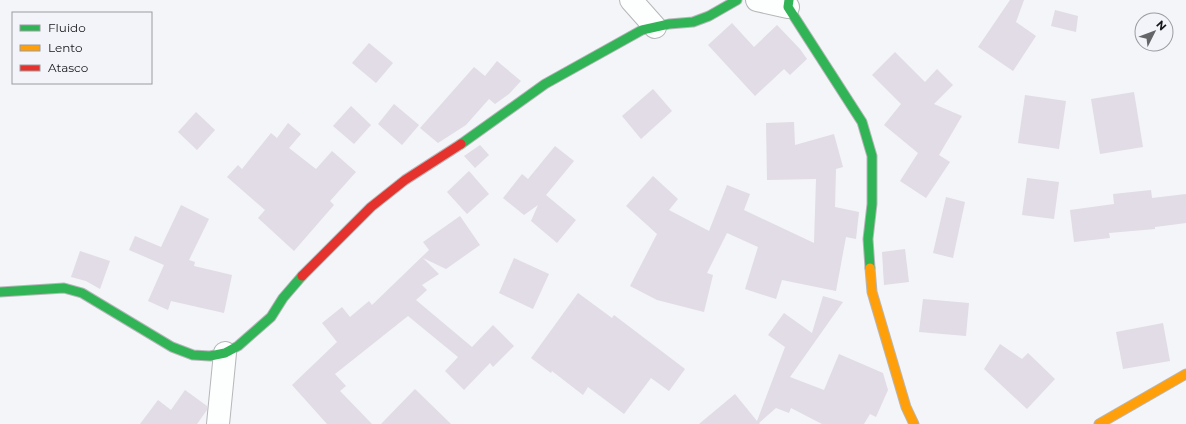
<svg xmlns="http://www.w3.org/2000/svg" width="1186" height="424" viewBox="0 0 1186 424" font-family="Montserrat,sans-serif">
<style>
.building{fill:#e1dce5}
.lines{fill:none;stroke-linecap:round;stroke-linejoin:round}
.street-casing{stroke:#b6b7b9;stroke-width:24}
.fast-casing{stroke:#b6b7b9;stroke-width:11}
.slow-casing{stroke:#b6b7b9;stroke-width:11}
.jam-casing{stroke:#b6b7b9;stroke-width:11}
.street{stroke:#fdfefe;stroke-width:22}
.fast{stroke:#30b455;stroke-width:9}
.slow{stroke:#ff9f0a;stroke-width:9}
.jam{stroke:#e5322d;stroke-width:9}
</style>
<rect width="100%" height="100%" fill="#f4f5f8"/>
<g class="building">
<polygon points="1010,0 1024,0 1016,22 1036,36 1013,71 978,47"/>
<polygon points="1055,10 1078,16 1076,32 1051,26"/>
<polygon points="732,23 754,47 777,25 800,49 807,59 790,75 784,69 755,96 708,45"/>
<polygon points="369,43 393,63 376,83 352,63"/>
<polygon points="895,52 925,82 937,69 953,85 934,104 962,116 939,155 950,162 926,198 900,181 918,153 884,125 901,104 872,75"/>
<polygon points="497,61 521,81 509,94 495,104 489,99 466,125 438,143 420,128 474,67 485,76"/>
<polygon points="653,89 672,111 641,139 622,116"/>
<polygon points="1134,92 1143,147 1100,154 1091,99"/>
<polygon points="1025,95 1066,101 1059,149 1018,143"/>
<polygon points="394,104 419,125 402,145 378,124"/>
<polygon points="351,106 371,125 354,144 333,126"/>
<polygon points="196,112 215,130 197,150 178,132"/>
<polygon points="794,122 795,145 834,134 843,167 836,169 835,207 859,212 856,239 846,237 836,291 782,280 776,299 745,289 758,247 727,233 707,273 713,275 704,312 657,300 630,286 657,234 626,206 653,176 678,199 669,210 709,231 727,185 750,194 744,210 814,243 816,179 767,180 766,123"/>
<polygon points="288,123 301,134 289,148 316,169 332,151 356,172 330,201 334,205 294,251 258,218 265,210 227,177 238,165 242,169 271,133 277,138"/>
<polygon points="480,145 489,155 475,168 464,156"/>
<polygon points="555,146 574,161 546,195 576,220 557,243 531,221 538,205 524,215 503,198 522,174 528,179"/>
<polygon points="469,171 489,194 467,214 447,192"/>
<polygon points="1027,178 1059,182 1054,219 1022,215"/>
<polygon points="1151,190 1152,198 1186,194 1186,223 1155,227 1155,229 1109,233 1110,238 1074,242 1070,210 1114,204 1113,194"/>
<polygon points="946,197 965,202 953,258 933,253"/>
<polygon points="181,205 209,219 189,260 195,262 194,266 232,275 224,313 171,301 168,310 148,301 164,265 129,250 135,236 161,247"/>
<polygon points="460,216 480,245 446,269 423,258 439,274 422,285 427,290 416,300 472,347 493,325 514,346 493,367 490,363 464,390 445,371 458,357 408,316 335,374 346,386 340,391 372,424 327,424 292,385 337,342 322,323 342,307 350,317 369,301 372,305 429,250 423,242"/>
<polygon points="905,249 909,282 884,285 882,252"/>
<polygon points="80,251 110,261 100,289 86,281 71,277"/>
<polygon points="514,258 549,274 533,309 499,293"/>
<polygon points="578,293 612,318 614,315 685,369 669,391 651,378 624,414 588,387 583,395 552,371 551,373 531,358"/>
<polygon points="823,296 843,302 790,377 824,390 839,354 883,373 888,390 876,417 870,414 864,424 822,424 791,408 789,413 776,408 759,423 760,424 699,424 735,394 757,421 785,347 768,335 784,313 812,333"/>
<polygon points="923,299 969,303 966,336 919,332"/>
<polygon points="1163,323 1170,361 1123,369 1116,332"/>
<polygon points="1000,344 1022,359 1028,353 1055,379 1027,409 984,369"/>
<polygon points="415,389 451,424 381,424"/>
<polygon points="185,390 207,406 207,410 197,424 140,424 158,400 171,410"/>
</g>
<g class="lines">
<defs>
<g id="street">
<polyline points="631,0 655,27"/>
<polyline points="757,0 788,7"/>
<polyline points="218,424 225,353"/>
</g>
<g id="fast">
<polyline points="789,0 788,7 862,122 872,156 872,204 868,239 870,268"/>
<polyline points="461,144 545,84 642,30 669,24 693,22 709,16 737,0"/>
<polyline points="0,292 64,288 82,293 172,347 193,355 210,356 225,353 238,346 271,317 283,298 302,276"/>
</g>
<g id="slow">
<polyline points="870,268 872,292 906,407 914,424"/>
<polyline points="1099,424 1186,374"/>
</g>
<polyline id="jam" points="302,276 371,207 405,180 461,144"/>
</defs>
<use href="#street" class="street-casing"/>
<use href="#fast" class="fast-casing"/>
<use href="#slow" class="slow-casing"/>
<use href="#jam" class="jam-casing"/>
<use href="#street" class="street"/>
<use href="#fast" class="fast"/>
<use href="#slow" class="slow"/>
<use href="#jam" class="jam"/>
</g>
<rect x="12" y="12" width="140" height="72" fill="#f2f4fa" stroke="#9a9ca0"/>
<rect x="20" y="25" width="20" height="6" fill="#30b455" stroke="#9a9ca0"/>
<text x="48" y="32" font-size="12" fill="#161719">Fluido</text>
<rect x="20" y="45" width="20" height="6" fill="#ff9f0a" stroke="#9a9ca0"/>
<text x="48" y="52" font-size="12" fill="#161719">Lento</text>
<rect x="20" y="65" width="20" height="6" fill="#e5322d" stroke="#9a9ca0"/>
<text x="48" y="72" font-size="12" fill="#161719">Atasco</text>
<g transform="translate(1154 32) rotate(48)"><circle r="19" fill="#f2f4fa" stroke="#9a9ca0"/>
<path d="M0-3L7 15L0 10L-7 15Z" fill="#646567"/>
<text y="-6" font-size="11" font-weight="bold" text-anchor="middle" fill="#161719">N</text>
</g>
</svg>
